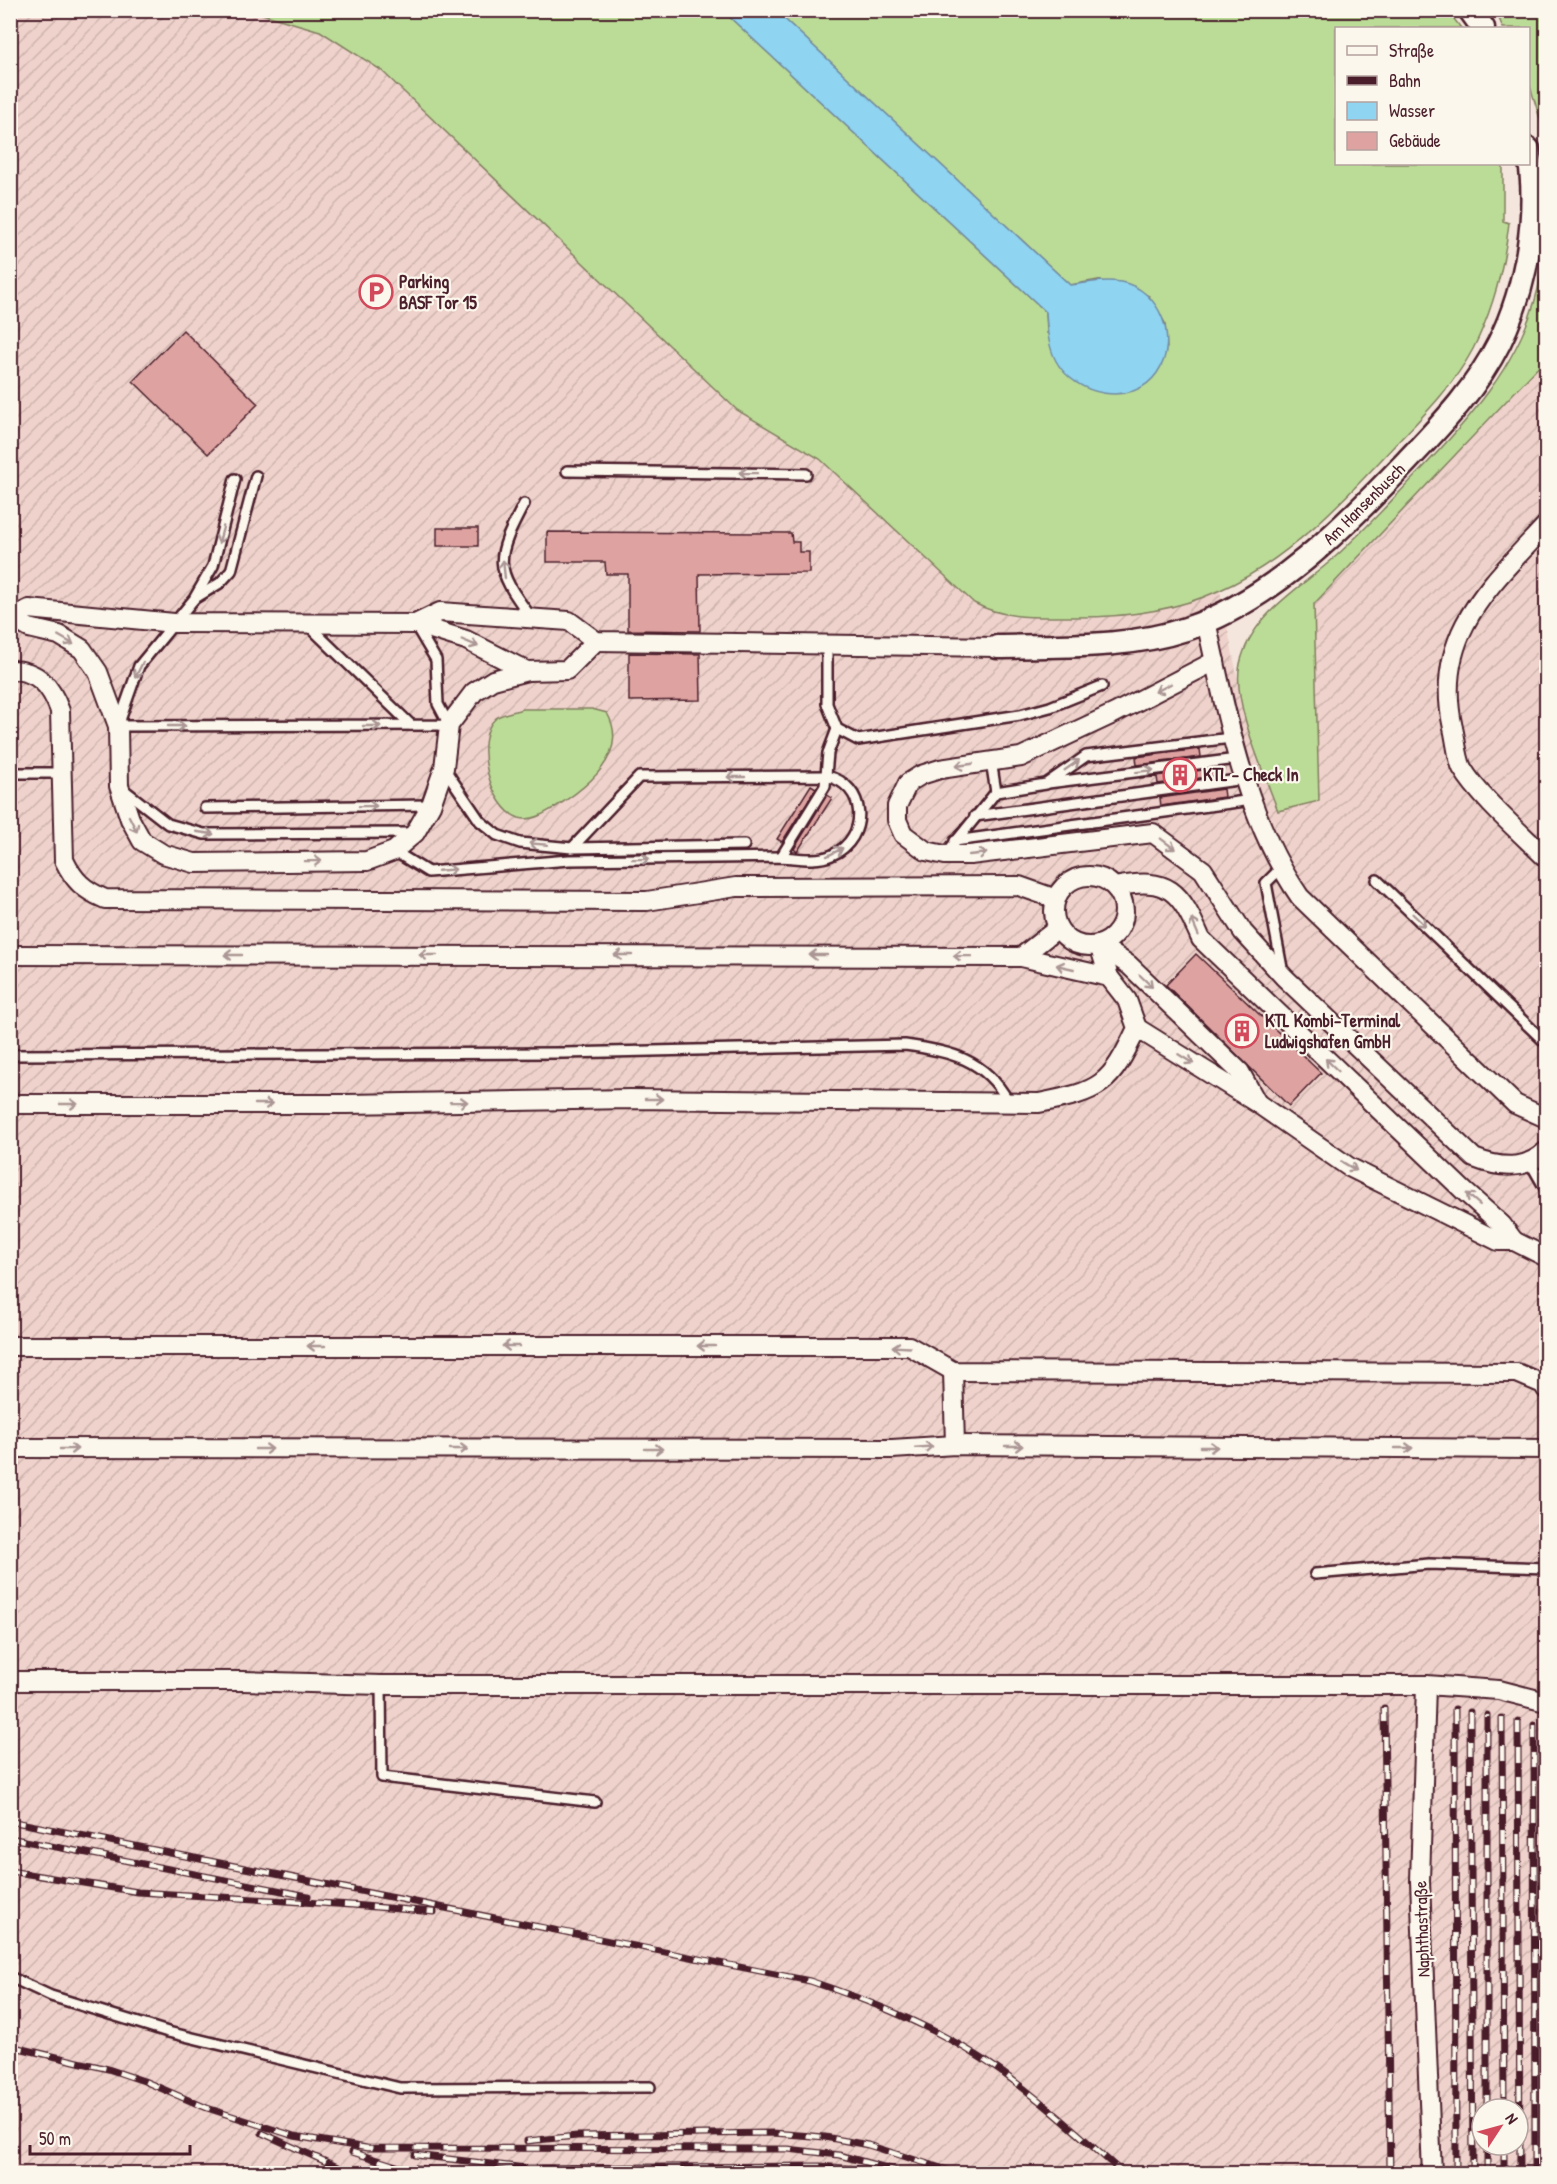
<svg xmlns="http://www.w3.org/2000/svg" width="1557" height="2184" viewBox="0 0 1557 2184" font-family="'Patrick Hand',sans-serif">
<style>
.industrial{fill:url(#industrial-furrows);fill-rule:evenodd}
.grass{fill:#bbdc96;stroke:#827e60;stroke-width:1.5}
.water{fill:#8fd4f1;stroke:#738ca2;stroke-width:1.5}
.building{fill:#dea3a1;stroke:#4a1f2b;stroke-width:1.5}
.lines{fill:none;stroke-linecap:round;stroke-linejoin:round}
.service-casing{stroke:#4a1f2b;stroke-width:14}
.minor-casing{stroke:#4a1f2b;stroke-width:22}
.tertiary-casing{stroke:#4a1f2b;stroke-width:27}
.service{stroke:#fbf7ec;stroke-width:9}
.minor{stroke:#fbf7ec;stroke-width:18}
.tertiary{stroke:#fbf7ec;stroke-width:22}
.rail-casing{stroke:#4a1f2b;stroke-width:7}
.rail{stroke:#fbf7ec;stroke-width:4.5;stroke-dasharray:14;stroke-linecap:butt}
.oneway{stroke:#ab9695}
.labels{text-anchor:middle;stroke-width:4.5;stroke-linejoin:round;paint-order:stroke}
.poi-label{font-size:18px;font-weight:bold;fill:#4a1f2b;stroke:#fbf7ec;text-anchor:start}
.street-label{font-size:18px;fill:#4a1f2b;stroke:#fbf7ec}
</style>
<defs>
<pattern id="industrial-furrows" width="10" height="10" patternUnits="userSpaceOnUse" patternTransform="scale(1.5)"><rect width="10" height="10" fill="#eed2cb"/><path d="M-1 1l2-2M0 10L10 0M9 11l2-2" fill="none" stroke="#ceb4ae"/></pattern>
</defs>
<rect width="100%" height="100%" fill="#f5e6dd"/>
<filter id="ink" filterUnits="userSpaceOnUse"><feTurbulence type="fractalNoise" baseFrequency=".0167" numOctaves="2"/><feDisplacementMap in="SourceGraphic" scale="12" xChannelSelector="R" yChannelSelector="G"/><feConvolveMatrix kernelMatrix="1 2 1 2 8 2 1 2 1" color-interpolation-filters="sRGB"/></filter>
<g filter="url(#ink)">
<path class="industrial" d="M11,11H252L320,31L381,70L737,410L820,459L974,603L1013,617L1099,618L1167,607L1220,591L1249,734L1319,801L1314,604L1546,359V2173L11,2174ZM1482,2109H1518V2145H1482Z"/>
<g class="grass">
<path d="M252,11H723L1046,312L1047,333L1167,348L1165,323L1149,296L1098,280L1070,285L776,11H1448L1461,28H1336V164H1503V221L1509,223C1504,268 1494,308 1473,349C1454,385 1424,415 1396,444C1346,498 1287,562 1218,591C1172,612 1117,618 1067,617C1034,617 1004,619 974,603L820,459L737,410L381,70L320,31Z"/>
<polygon points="1496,11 1546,11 1546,138 1529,83 1528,28 1503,28"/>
<path d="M1546,236V359L1314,604L1319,801L1278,811C1265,775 1231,701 1240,664C1251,614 1300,589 1335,557C1363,532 1388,504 1414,477C1466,423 1520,365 1538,289C1542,272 1543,253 1546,236Z"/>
<path d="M522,709H592L607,713C630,753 589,786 557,806C546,812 534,822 519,818C490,809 472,739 496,718C503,713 514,712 522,709Z"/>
</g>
<path class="water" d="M723,11H776L1070,285C1087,283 1103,279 1121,282C1160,289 1180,340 1157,373C1133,408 1075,396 1056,361C1048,346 1047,329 1046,312Z"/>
<g class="building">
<polygon points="183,330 258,404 208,454 133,381"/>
<rect x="437" y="528" width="41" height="18"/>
<polygon points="547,532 791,533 792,542 799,542 799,552 809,552 809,573 699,574 700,631 628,630 628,574 606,574 605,562 547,562"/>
<polygon points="629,653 700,654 701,700 629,701"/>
<polygon points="1200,749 1201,757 1137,765 1136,757"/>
<polygon points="1203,770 1203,773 1221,771 1221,775 1158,784 1157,777 1139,778"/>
<polygon points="811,785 816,788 782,842 777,839"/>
<polygon points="1223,789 1224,797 1161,806 1160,798"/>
<polygon points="827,795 832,798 797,852 794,849"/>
<polygon points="1196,954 1321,1073 1289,1106 1166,985"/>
</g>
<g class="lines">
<defs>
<g id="service">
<polyline points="567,471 806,474"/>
<polyline points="235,479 213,566 194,599 139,666 118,726 449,725 438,704 436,660 416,626"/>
<path d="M524,504C495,559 493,567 531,617"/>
<polyline points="197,597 220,583 231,571 256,476"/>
<polyline points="308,625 411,725"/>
<polyline points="827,642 827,704 837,729 858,740 1020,715 1050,707 1102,686"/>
<polyline points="991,761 996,792"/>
<polyline points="444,768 480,821 497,835 520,843 572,848 744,845"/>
<polyline points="10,773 62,773"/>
<polyline points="1048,783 1237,759"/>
<polyline points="123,789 168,824 204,834 414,833"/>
<polyline points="205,808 430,805"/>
<polyline points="975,816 1245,779"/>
<polyline points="955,841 1252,800"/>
<path d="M394,851L428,872L569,860L781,857C797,858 817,862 832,855C870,838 867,784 826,776L639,777L572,848"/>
<polyline points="945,855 996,792 1046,784 1086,756 1231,738"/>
<polyline points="781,857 825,786 828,753 837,729"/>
<polyline points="1280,869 1266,883 1283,973"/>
<polyline points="1377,880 1546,1043"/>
<path d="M10,1055L564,1053L905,1045C950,1051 985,1059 1008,1101"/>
<polyline points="1530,1162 1546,1190"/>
<polyline points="1315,1574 1429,1564 1546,1568"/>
<polyline points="381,1685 382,1777 595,1802"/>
<polyline points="10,1977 51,1996 168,2032 400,2088 650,2087"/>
</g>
<g id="minor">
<path d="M1546,525C1489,587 1432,635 1453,728C1456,740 1457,757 1462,768C1479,797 1522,834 1546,858"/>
<polyline points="10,617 29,628 59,635 82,649 98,672 118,726 119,786 130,819 142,841 163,854 194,863 367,861 394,851 415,833 431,805 444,768 449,725 474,692 493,680 527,671 567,670 596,641"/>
<polyline points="13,617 29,609 174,623 415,624 466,640 527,671"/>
<path d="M1206,621C1227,716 1244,816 1300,897L1515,1104L1546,1118"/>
<polyline points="415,624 440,612 569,621 596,641 997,647"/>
<path d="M1215,661L1115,713L1021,757L940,769L921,775L908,783L897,806V820L903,834L926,851L945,855H970L1153,833L1203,870L1243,932L1284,977L1474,1158C1499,1168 1525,1171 1546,1151"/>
<path d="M10,670C38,670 51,686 60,711L64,860C74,881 84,890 105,899L647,901L736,887L1019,886L1056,899"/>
<circle cx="1089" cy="911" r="35"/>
<path d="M1115,887C1170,876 1180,891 1201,939L1464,1191L1502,1225L1514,1241"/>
<polyline points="1099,945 1129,965 1240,1072 1256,1101"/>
<polyline points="10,955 1021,957 1109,977"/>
<polyline points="1021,957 1058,928"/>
<polyline points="1137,1028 1257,1103 1349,1167 1498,1241 1514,1241 1546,1257"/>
<path d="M10,1104H347L630,1099L1039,1103C1101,1091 1110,1086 1137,1028L1127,1000L1109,977L1099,945"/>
<polyline points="10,1346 909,1346 953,1371 1517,1373 1543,1384 1546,1389"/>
<polyline points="953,1371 955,1445"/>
<polyline points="10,1448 892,1449 955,1445 1546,1449"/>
<polyline points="10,1681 242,1681 381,1685 1426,1685 1499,1690 1546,1702"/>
<polyline points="1426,1685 1420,1881 1432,2174"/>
</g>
<g id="tertiary">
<polyline points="1470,10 1483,28"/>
<path d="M997,647C1059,645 1126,649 1186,629C1272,601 1346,525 1407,461C1442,424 1476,389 1499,343C1527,287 1540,211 1528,149"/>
</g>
</defs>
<use href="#service" class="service-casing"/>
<use href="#minor" class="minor-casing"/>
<use href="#tertiary" class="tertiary-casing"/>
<use href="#service" class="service"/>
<use href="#minor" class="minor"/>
<use href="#tertiary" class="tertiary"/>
<defs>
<g id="rail">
<polyline points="1384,1708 1390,2174"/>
<polyline points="1455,1709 1456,2174"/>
<polyline points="1470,1712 1473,2174"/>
<polyline points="1502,1718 1504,2109"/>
<polyline points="1518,1721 1520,2174"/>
<polyline points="1534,1725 1535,2174"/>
<path d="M10,1821L810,1981C870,2001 928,2024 981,2058C1032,2091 1078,2134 1124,2174"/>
<polyline points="10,1838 308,1896"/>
<polyline points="10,1871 138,1892 352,1905 434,1912"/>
<polyline points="10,2046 108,2069 144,2081 207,2108 294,2136 367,2148 788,2149 839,2155 909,2174"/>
<polyline points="1487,2109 1487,1715"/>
<polyline points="262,2133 353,2174"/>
<polyline points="527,2141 577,2136 773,2133 825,2137 868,2145 960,2174"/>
<polyline points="1504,2145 1504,2174"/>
<polyline points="352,2152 422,2174"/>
<polyline points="415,2155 526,2168 820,2166 879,2171"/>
<polyline points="415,2168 453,2174"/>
<polyline points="1487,2174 1487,2145"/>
</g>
</defs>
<use href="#rail" class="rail-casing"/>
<use href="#rail" class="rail"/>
</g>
<defs><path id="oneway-shaft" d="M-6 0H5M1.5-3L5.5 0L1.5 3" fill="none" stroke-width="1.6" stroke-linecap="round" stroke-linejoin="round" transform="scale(1.5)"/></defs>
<g class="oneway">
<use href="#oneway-shaft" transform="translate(748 473) rotate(-179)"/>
<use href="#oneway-shaft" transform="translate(221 535) rotate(105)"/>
<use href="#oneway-shaft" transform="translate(504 569) rotate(-96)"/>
<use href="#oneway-shaft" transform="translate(66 640) rotate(30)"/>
<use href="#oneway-shaft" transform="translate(470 643) rotate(23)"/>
<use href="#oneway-shaft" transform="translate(139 670) rotate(116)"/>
<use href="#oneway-shaft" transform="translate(1163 688) rotate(152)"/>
<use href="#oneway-shaft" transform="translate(177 726)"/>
<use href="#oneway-shaft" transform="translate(372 726)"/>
<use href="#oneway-shaft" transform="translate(964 765) rotate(172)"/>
<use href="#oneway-shaft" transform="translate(1072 765) rotate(-35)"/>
<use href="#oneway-shaft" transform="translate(1145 771) rotate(-7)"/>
<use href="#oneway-shaft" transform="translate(736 777) rotate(180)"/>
<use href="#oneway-shaft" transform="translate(368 806) rotate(-1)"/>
<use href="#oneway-shaft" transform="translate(133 824) rotate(63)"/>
<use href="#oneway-shaft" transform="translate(205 833) rotate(8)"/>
<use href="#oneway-shaft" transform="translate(538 844) rotate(-175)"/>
<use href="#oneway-shaft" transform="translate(1168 844) rotate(37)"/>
<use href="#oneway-shaft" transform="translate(835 852) rotate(-27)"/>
<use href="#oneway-shaft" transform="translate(978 854) rotate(-6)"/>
<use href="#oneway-shaft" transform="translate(641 859) rotate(-1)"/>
<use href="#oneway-shaft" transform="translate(313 861) rotate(-1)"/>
<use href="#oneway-shaft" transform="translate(447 870) rotate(-5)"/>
<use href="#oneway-shaft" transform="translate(1419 920) rotate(44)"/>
<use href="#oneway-shaft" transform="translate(1195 927) rotate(-113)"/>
<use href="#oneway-shaft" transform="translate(233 955) rotate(-180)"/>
<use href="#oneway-shaft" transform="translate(428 955) rotate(-180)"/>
<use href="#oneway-shaft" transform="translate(623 955) rotate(-180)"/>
<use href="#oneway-shaft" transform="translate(818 955) rotate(-180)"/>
<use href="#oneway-shaft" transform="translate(962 956) rotate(-179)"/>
<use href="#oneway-shaft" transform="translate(1065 967) rotate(-167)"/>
<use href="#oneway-shaft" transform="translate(1146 981) rotate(44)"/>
<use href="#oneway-shaft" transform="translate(1186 1059) rotate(32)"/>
<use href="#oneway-shaft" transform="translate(1332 1065) rotate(-136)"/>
<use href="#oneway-shaft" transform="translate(654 1099)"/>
<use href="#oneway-shaft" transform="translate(459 1102) rotate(-1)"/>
<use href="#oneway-shaft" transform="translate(69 1104)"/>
<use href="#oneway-shaft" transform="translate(264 1104)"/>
<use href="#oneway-shaft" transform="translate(1349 1166) rotate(31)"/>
<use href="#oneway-shaft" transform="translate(1473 1199) rotate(-139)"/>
<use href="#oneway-shaft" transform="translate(316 1346) rotate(-180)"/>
<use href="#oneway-shaft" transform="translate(511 1346) rotate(-180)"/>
<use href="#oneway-shaft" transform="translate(706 1346) rotate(-180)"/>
<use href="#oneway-shaft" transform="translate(901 1347) rotate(-177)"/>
<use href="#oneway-shaft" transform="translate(1014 1446)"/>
<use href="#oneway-shaft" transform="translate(924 1447) rotate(-4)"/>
<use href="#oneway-shaft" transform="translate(1209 1447)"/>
<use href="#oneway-shaft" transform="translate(1404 1448)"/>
<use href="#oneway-shaft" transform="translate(69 1449)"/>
<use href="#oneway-shaft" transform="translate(264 1449)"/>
<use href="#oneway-shaft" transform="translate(459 1449)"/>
<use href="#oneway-shaft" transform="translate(654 1449)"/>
</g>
</g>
<defs>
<symbol id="parking-ring" viewBox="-11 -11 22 22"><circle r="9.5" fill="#fbf7ec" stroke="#d1495b" stroke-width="1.5"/><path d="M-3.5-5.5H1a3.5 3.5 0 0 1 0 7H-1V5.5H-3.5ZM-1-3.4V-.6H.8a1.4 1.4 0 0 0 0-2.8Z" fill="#d1495b"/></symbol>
<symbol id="building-ring" viewBox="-11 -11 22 22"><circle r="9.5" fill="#fbf7ec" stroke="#d1495b" stroke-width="1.5"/><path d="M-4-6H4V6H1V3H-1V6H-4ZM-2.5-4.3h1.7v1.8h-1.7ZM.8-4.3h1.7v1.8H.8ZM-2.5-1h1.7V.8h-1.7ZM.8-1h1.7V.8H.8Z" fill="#d1495b"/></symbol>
</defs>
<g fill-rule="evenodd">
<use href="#parking-ring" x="357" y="273" width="38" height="38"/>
<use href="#building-ring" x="1161" y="756" width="38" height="38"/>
<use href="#building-ring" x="1223" y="1012" width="38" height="38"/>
</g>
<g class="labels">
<g class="poi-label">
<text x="399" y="288">Parking<tspan x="399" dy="21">BASF Tor 15</tspan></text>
<text x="1203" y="781">KTL - Check In</text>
<text x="1265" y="1027">KTL Kombi-Terminal<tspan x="1265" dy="21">Ludwigshafen GmbH</tspan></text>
</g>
<g class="street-label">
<text transform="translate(1364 504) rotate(-45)" y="6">Am Hansenbusch</text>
<text transform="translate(1422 1929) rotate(-92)" y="6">Naphthastraße</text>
</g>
</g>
<rect width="1557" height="2184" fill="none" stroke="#fbf7ec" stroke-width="36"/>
<rect x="18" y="18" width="1521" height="2148" fill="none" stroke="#4a1f2b" stroke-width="2" filter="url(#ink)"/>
<rect x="1335" y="27" width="195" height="138" fill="#fbf7ec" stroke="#b4a19f" stroke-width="1.5"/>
<rect x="1347" y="46" width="30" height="9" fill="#fbf7ec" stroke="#b4a19f" stroke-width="1.5"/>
<text x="1389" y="57" font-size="18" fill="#4a1f2b">Straße</text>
<rect x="1347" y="76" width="30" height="9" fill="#4a1f2b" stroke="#b4a19f" stroke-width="1.5"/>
<text x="1389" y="87" font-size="18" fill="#4a1f2b">Bahn</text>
<rect x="1347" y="102" width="30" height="18" fill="#8fd4f1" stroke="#b4a19f" stroke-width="1.5"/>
<text x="1389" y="117" font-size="18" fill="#4a1f2b">Wasser</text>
<rect x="1347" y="132" width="30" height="18" fill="#dea3a1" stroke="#b4a19f" stroke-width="1.5"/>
<text x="1389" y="147" font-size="18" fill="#4a1f2b">Gebäude</text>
<g transform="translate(1500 2127) rotate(54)"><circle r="28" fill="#fbf7ec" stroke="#b4a19f" stroke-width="1.5"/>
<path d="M0-4.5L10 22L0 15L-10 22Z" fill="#d1495b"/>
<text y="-9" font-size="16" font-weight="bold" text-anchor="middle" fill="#4a1f2b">N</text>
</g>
<path d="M30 2145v9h160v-9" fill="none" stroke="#4a1f2b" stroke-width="3"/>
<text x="39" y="2145" font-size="18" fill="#4a1f2b" stroke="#fbf7ec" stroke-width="4.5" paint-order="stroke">50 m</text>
</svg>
